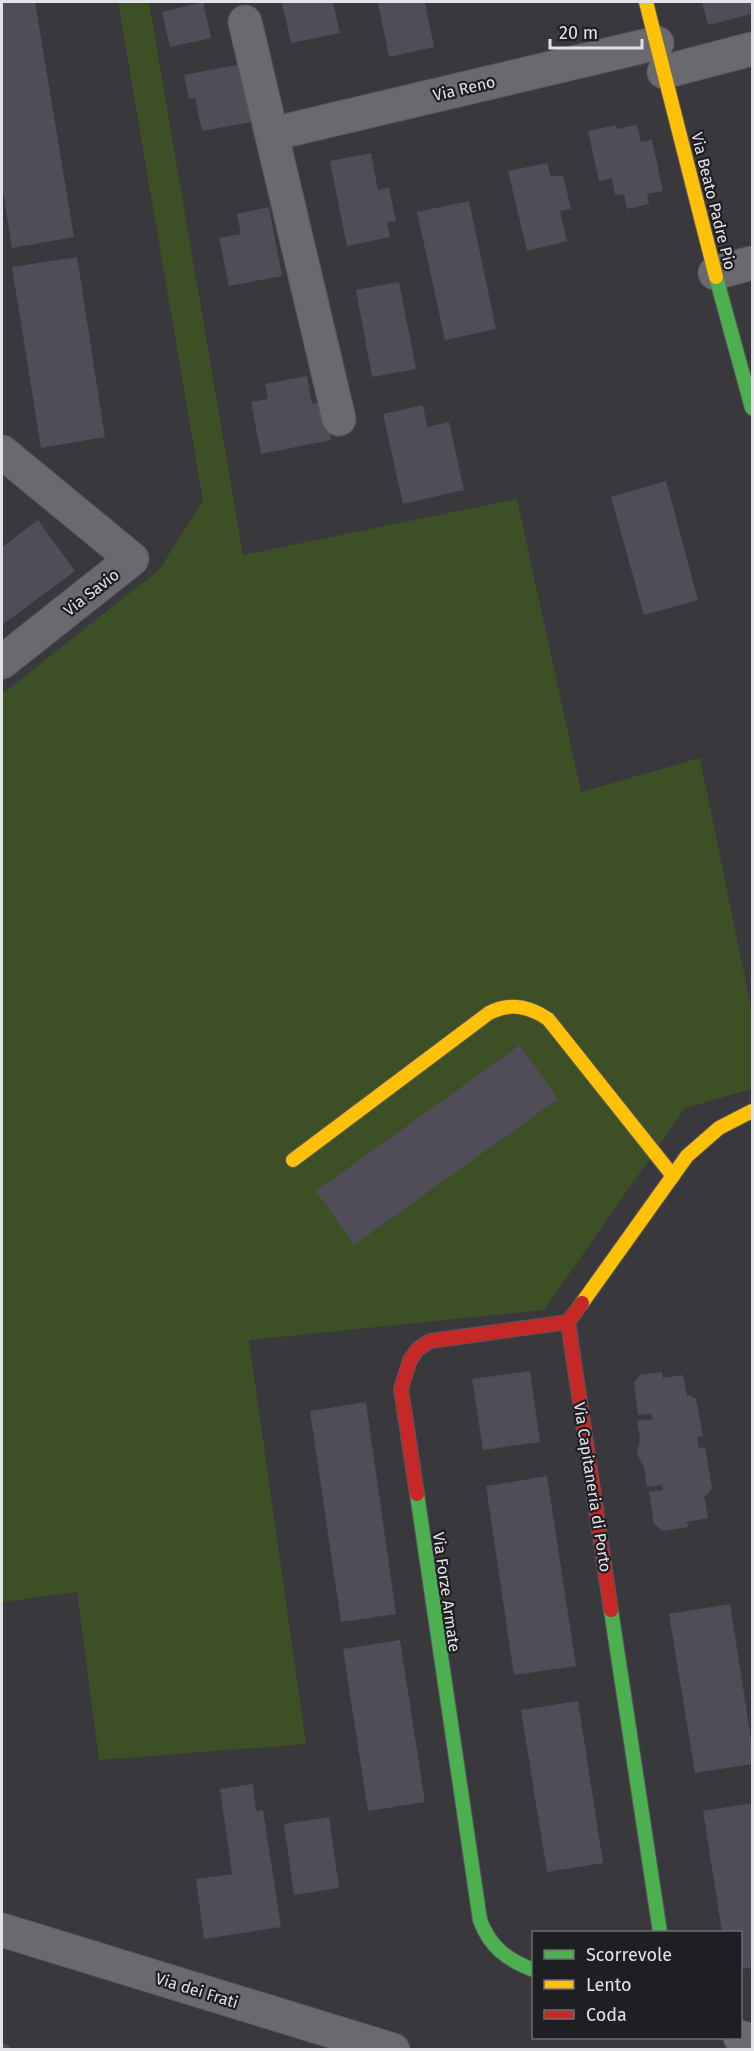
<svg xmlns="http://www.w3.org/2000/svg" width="754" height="2051" viewBox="0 0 754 2051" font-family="'Fira Sans',sans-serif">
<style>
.green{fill:#3d4f25}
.building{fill:#504c58}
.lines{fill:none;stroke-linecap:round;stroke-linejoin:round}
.street-casing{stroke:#58575c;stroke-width:35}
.fast-casing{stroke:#58575c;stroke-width:16}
.slow-casing{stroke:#58575c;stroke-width:16}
.jam-casing{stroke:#58575c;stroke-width:16}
.street{stroke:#6a696d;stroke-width:33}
.fast{stroke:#4caf50;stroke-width:14}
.slow{stroke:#ffc107;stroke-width:14}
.jam{stroke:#c62828;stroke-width:14}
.labels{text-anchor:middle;stroke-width:4.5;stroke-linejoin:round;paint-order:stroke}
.street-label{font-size:16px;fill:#e4e2e9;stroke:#1f1e22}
</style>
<rect width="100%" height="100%" fill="#39383d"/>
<polygon class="green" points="118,2 149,2 243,555 517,499 581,792 700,758 752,1013 752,1089 685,1108 544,1310 249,1340 306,1744 99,1760 77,1592 2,1602 2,694 159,570 203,501"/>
<g class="building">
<polygon points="2,2 35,2 74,237 12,248 2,185"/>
<polygon points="203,2 211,38 170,47 162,12"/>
<polygon points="282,2 333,2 340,33 291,43"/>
<polygon points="378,2 425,2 434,47 389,57"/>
<polygon points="702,2 752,2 752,14 708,25"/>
<polygon points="246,63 257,121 202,131 195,98 189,99 184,75"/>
<polygon points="616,125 617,129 637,125 641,142 652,140 663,191 647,194 649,204 627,209 624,194 615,195 612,178 599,181 588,131"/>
<polygon points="371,153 378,190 389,187 396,221 387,222 390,237 347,246 330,161"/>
<polygon points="547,163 551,177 563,175 571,209 560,211 567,241 527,251 508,171"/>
<polygon points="469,201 496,329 445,340 417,212"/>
<polygon points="269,207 282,276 229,286 219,238 241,234 237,214"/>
<polygon points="77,257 105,437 41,448 12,267"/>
<polygon points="399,282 416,369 372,377 356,290"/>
<polygon points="307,376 312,404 323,401 331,440 261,454 251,402 268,399 265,384"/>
<polygon points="423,405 427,427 449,422 464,490 403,504 383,414"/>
<polygon points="666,481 698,600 644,615 611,497"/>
<polygon points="38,520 75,571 2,625 2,547"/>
<polygon points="520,1045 558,1099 354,1245 316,1191"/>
<polygon points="530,1371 540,1442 483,1450 472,1379"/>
<polygon points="662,1372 663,1378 683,1375 687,1396 690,1395 696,1399 703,1436 697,1437 699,1448 705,1447 712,1488 707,1495 704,1496 708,1518 687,1522 688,1527 663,1531 654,1524 649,1492 663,1490 662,1485 647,1487 644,1467 637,1454 640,1438 637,1421 652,1419 651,1414 638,1415 634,1383 640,1375"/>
<polygon points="366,1402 396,1614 341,1622 310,1411"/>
<polygon points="547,1476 576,1666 514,1675 486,1486"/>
<polygon points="730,1604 752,1745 752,1764 695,1773 669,1614"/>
<polygon points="400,1640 425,1802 368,1811 343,1649"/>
<polygon points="578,1701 603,1863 547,1872 521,1710"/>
<polygon points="253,1784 256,1811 263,1810 281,1927 204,1939 196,1879 232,1874 220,1789"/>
<polygon points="752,1803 752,1967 740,1969 740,1932 722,1932 703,1811"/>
<polygon points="329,1817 339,1888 294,1895 284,1824"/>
<polygon points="2,2043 10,2046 9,2050 2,2050"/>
</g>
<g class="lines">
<defs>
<g id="street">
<polyline points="245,22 339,419"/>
<polyline points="664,72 752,49"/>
<polyline points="272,134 657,43"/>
<polyline points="715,273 752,263"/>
<polyline points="2,452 132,559 2,662"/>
<polyline points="2,1930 393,2050"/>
<polyline points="740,2037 752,2041"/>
</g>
<g id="fast">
<polyline points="716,277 752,408"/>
<path d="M417,1494L480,1920C490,1947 507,1960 534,1970"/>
<polyline points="611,1610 660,1932"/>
</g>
<g id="slow">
<polyline points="646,2 716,277"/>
<path d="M293,1160L489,1013C510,1002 529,1006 548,1019L673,1176"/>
<polyline points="582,1303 687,1156 719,1128 752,1111"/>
</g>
<g id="jam">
<polyline points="582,1303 568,1322 611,1610"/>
<polyline points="417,1494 401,1389 410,1360 418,1349 430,1341 568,1322"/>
</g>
</defs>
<use href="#street" class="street-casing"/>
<use href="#fast" class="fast-casing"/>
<use href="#slow" class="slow-casing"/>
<use href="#jam" class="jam-casing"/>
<use href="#street" class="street"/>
<use href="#fast" class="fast"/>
<use href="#slow" class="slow"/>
<use href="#jam" class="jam"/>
</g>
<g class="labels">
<g class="street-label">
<text transform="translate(464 88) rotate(-13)" y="6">Via Reno</text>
<text transform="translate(714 201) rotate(76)" y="6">Via Beato Padre Pio</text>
<text transform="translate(91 592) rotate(-38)" y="6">Via Savio</text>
<text transform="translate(593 1487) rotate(81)" y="6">Via Capitaneria di Porto</text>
<text transform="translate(447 1592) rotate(82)" y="6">Via Forze Armate</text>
<text transform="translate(197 1990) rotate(17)" y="6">Via dei Frati</text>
</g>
</g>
<rect width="754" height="2051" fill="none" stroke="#e4e2e9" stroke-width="6"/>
<rect x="532" y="1931" width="210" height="108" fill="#1f1e22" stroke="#6e6c72" stroke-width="1.5"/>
<rect x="544" y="1950" width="30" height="9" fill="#4caf50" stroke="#6e6c72" stroke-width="1.5"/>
<text x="586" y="1961" font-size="18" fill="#e4e2e9">Scorrevole</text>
<rect x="544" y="1980" width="30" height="9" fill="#ffc107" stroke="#6e6c72" stroke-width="1.5"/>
<text x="586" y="1991" font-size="18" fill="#e4e2e9">Lento</text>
<rect x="544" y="2010" width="30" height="9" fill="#c62828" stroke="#6e6c72" stroke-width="1.5"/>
<text x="586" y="2021" font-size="18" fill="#e4e2e9">Coda</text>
<path d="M550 39v9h92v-9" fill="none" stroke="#e4e2e9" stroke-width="3"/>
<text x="559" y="39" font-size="18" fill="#e4e2e9" stroke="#1f1e22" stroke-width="4.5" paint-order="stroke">20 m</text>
</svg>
